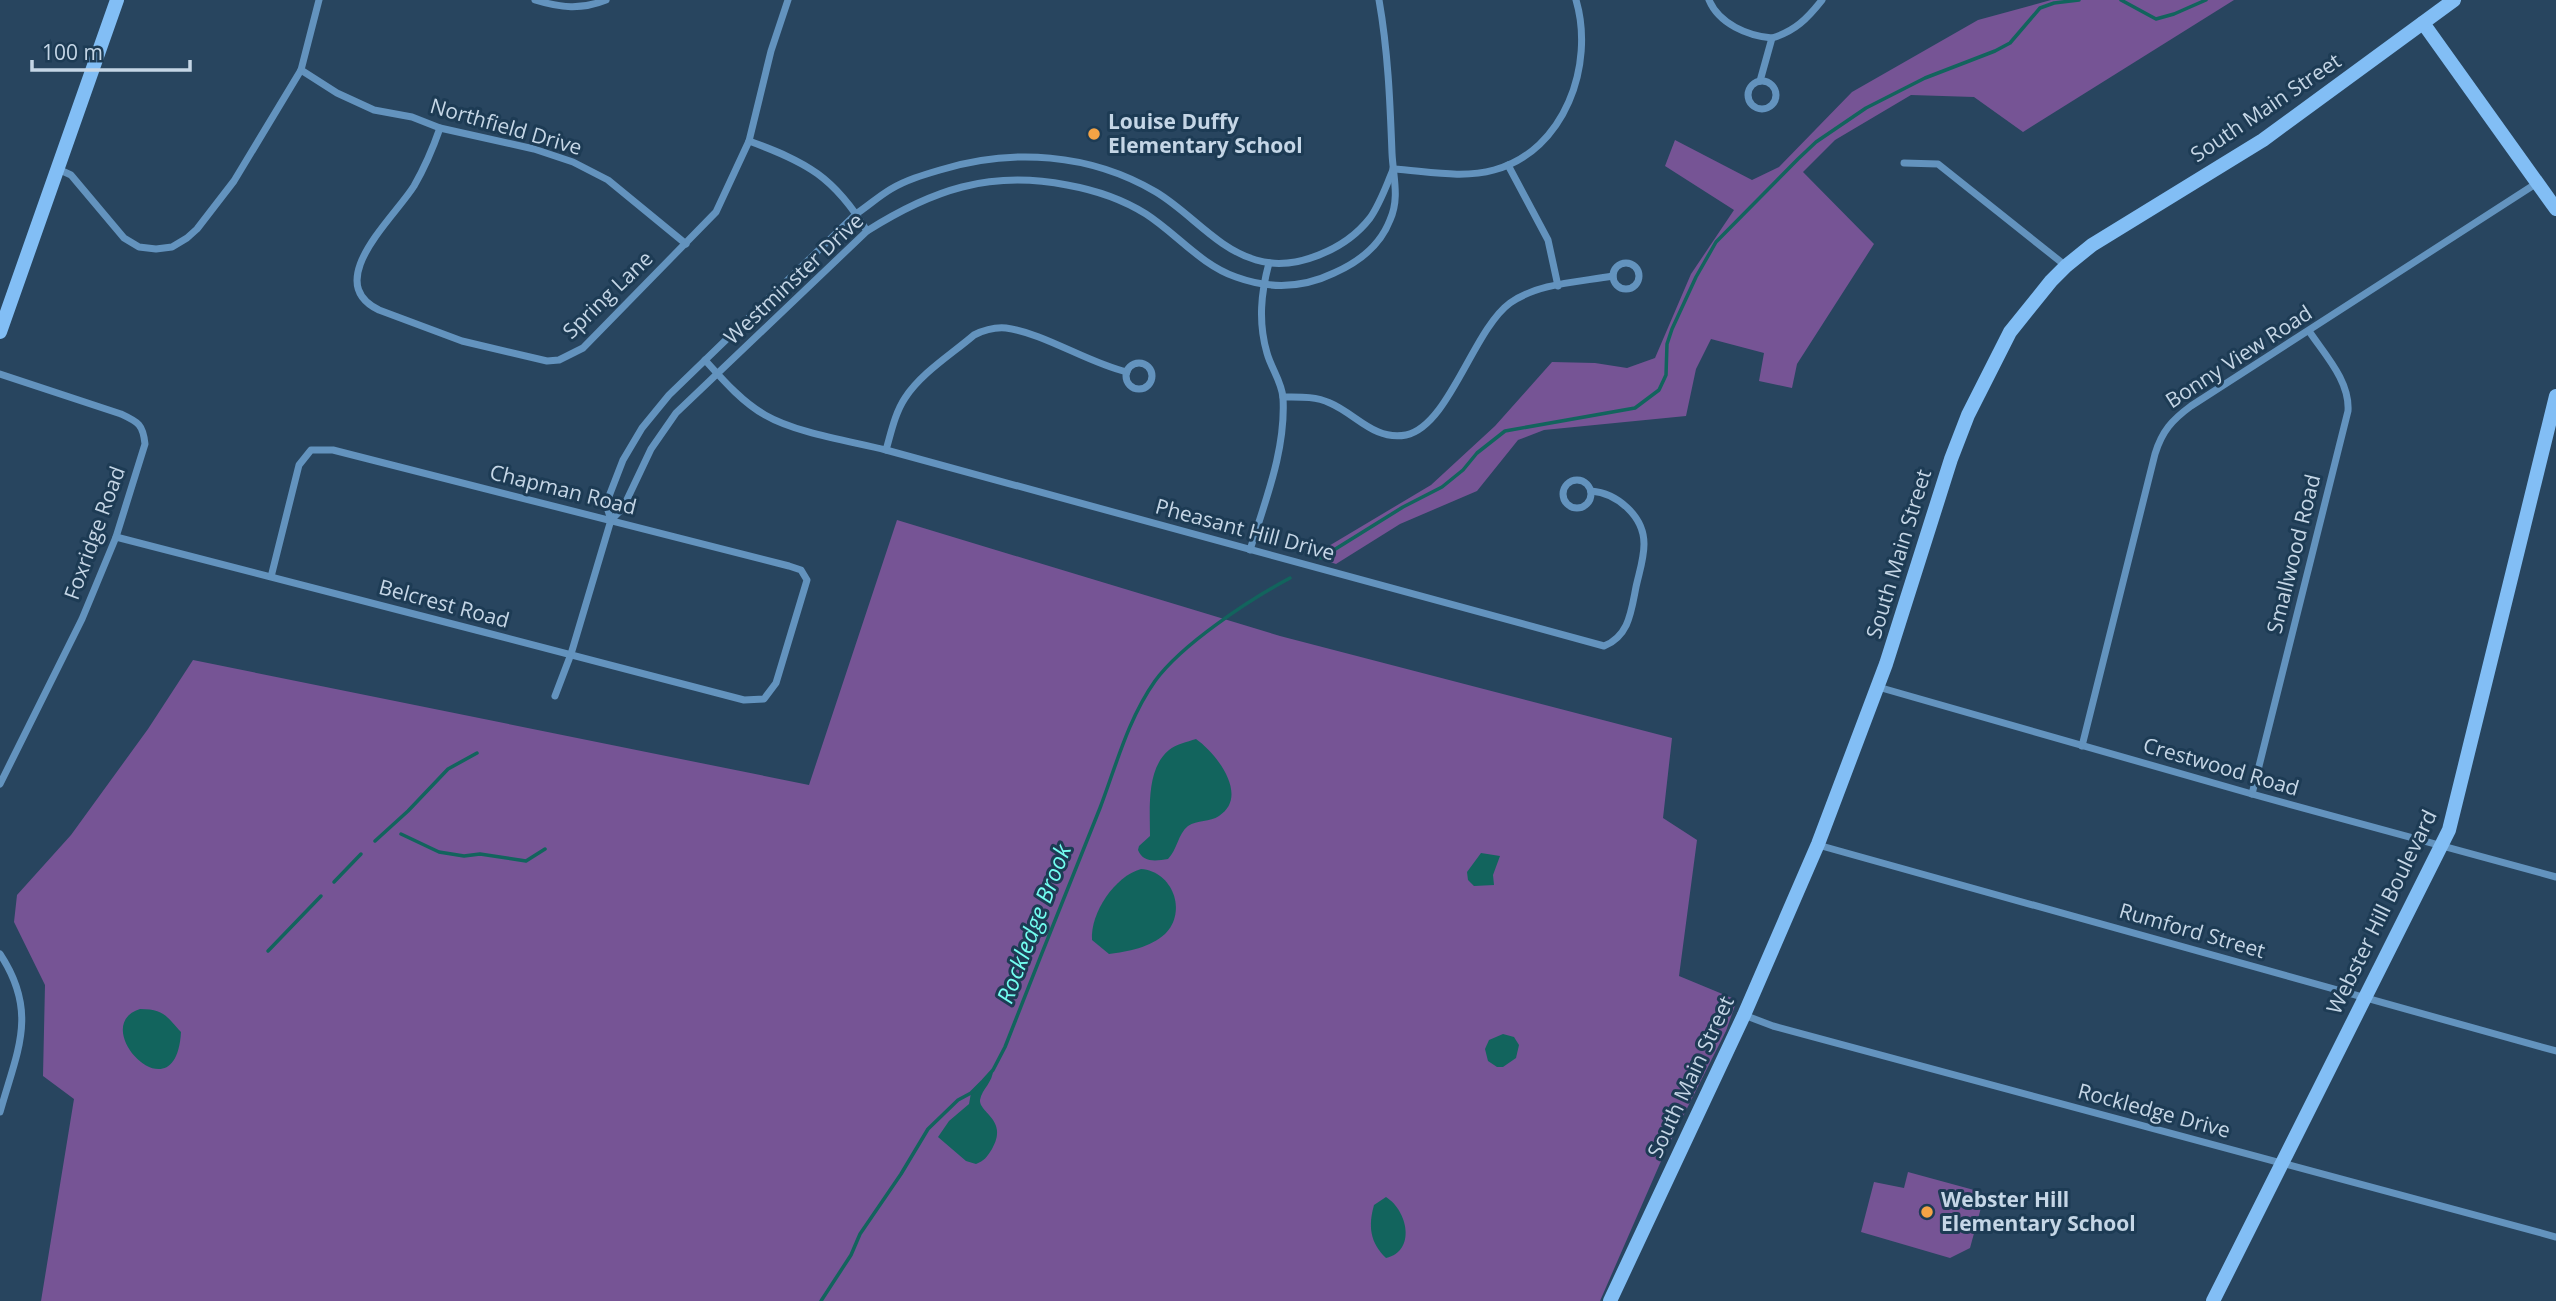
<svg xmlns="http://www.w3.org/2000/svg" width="2556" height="1301" viewBox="0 0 2556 1301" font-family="'Open Sans',sans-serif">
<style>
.green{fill:#765495}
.water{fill:#12645d}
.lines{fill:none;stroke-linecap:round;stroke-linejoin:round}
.stream{stroke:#12645d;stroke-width:3.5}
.street{stroke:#6393be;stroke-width:7}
.secondary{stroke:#82bef5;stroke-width:14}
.poi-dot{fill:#f4a345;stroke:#1d3b54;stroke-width:2.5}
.labels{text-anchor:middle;stroke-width:6;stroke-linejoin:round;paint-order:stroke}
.street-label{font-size:21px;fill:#c5d6e6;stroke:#1d3b54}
.poi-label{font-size:21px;font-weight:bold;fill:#c5d6e6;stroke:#1d3b54;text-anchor:start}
.water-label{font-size:23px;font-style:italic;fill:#73fef1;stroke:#1d3b54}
</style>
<rect width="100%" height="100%" fill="#28455f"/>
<g class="green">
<polygon points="2051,0 2234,0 2023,132 1974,97 1911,95 1835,140 1803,172 1874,244 1797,364 1792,388 1759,381 1764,353 1711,339 1696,369 1686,416 1544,430 1518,440 1477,491 1400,524 1336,564 1312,556 1431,485 1495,426 1552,362 1595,363 1627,368 1655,358 1691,274 1734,210 1665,166 1675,140 1752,180 1779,167 1852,92 1978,20"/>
<polygon points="897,520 1280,636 1672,738 1663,818 1697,840 1679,976 1737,1000 1726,1031 1665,1152 1600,1301 41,1301 74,1099 43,1076 45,985 14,922 17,895 71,835 148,729 193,660 809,785"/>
<polygon points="1908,1172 1985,1193 1970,1248 1950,1258 1861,1232 1874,1182 1904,1188"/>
</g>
<g class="water">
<path d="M1196,739C1216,753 1250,796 1219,816C1210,822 1197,820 1188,826C1178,834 1177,850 1168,859C1156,861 1143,863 1138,850L1139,846L1150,836C1150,809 1146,769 1169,750C1176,744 1187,742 1196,739Z"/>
<polygon points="1481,853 1500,856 1493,875 1494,885 1474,886 1468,880 1467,872"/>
<path d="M1141,869C1172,871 1188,911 1165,934C1151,947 1127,952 1109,954L1092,940C1090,913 1115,876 1141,869Z"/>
<path d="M140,1009C164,1009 166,1016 181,1032C176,1120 86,1026 140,1009Z"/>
<polygon points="1503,1034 1514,1037 1519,1045 1516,1058 1503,1067 1497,1067 1488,1061 1485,1049 1489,1040"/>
<path d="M993,1070C993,1082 982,1089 980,1100C979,1113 1009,1120 992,1149C987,1157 984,1161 976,1164L966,1161L938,1137L949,1121L969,1104L971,1093Z"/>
<path d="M1386,1197C1408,1211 1416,1251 1386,1258C1370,1243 1368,1226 1374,1205Z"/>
</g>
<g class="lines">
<g class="stream">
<polyline points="2121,0 2156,19 2174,14 2206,0"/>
<polyline points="1321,558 1403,507 1442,487 1463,470 1477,453 1505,431 1635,408 1659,390 1666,375 1667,344 1672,329 1696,277 1716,242 1798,159 1816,142 1866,108 1925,78 1995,51 2010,43 2040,8 2054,3 2079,0"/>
<polyline points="401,834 439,852 464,856 480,854 526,861 545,849"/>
<polyline points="375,841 408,811 448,769 477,753"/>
<polyline points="334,882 361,854"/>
<polyline points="268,951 321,896"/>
<path d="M821,1301L851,1255L860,1234L901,1174L928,1129L958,1100L971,1093L983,1081L993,1070L1005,1047C1036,967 1068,888 1100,808C1116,766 1128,719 1155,681C1182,644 1249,600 1290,578"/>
</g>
<g class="street">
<path d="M535,0C561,8 581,10 606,0"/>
<path d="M1709,0C1719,24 1748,36 1772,38"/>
<polyline points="301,70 337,93 374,110 412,117 440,128 534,149 573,162 608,180 686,244"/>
<circle cx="1762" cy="95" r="14"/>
<path d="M1760,81L1772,38C1795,31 1807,19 1822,0"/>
<path d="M440,128C433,148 425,167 414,186C394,218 321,282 379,310L462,341L547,361L559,360L583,348L716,212L749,141L771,51L788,0"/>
<path d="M749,141C807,162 834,177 867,231"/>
<polyline points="1904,163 1938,164 2066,266"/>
<polyline points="1508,165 1548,240 1558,286"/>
<polyline points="58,169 71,175 124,238 139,247 156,249 172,247 187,238 197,229 234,181 301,70 319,0"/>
<path d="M1393,169C1426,171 1462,179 1494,170C1565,151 1595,64 1576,0"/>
<circle cx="1626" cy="276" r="13"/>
<path d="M705,360C723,380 742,402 765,415C796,433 850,441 886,450L1604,646C1629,636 1631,612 1636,587C1639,573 1644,559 1644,544C1644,516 1617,493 1591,491"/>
<circle cx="1139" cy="376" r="13"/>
<path d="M0,374L121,414C138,422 143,424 145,444L116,537L82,619L0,784"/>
<path d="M1283,397C1299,397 1315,396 1330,403C1356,414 1374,441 1406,435C1449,426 1473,330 1510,303C1538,283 1580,282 1613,276"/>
<path d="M886,450C891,433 895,413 905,398C921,373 952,354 974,335C984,330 995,327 1006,328C1044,333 1088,363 1127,372"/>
<circle cx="1577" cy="494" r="14"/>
<path d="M611,520L606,504L623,460L642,428L669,395L856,214C868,206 879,196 891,189C906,180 923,175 940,170C1012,148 1090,153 1156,192C1191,213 1216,248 1256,260C1295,272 1346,249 1370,218C1380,204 1386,186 1393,170"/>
<path d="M116,537C325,591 535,645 744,700L764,699L776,683L807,580L801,570L789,566L333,450H311L299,465L271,577"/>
<path d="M1250,550C1265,501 1286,450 1283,398C1282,382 1271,368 1267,353C1258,322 1261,293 1269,263"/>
<polyline points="1878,687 2252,794 2556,877"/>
<path d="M555,696L571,654L611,520L623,508L651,449L676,413L867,231C932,190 989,170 1067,185C1095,190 1122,199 1146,214C1177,234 1201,265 1236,277C1269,289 1303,288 1334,273C1359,262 1380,246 1390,220C1400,198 1393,176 1392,153C1390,101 1388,51 1379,0"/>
<path d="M2082,746L2155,454C2162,431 2172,420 2191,406L2537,183"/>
<path d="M2252,794L2348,411C2350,381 2325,355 2309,331"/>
<polyline points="1818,845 2556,1051"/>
<path d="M0,954C39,1013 17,1051 0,1112"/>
<polyline points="1744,1015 1773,1026 2556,1237"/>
</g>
<g class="secondary">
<polyline points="2423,23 2556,209"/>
<polyline points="0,332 117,0"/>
<polyline points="1610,1301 1744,1015 1818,844 1886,664 1951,459 1968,415 2010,332 2051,281 2066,266 2092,245 2263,140 2454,0"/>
<polyline points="2213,1301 2449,830 2556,396"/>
</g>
</g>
<g class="poi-dot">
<circle cx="1094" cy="134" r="7"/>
<circle cx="1927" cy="1212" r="7"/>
</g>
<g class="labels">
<g class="street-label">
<text transform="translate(2266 108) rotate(-34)" y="7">South Main Street</text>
<text transform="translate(506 127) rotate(16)" y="7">Northfield Drive</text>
<text transform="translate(794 279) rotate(-43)" y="7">Westminster Drive</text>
<text transform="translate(608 295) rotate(-44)" y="7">Spring Lane</text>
<text transform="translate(2239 357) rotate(-33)" y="7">Bonny View Road</text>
<text transform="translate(563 490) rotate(14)" y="7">Chapman Road</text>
<text transform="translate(1245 530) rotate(15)" y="7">Pheasant Hill Drive</text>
<text transform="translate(95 533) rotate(-70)" y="7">Foxridge Road</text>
<text transform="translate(1899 554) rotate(-73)" y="7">South Main Street</text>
<text transform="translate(2294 554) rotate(-76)" y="7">Smallwood Road</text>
<text transform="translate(444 604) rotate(15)" y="7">Belcrest Road</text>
<text transform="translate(2221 767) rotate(16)" y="7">Crestwood Road</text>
<text transform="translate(2382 912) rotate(-64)" y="7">Webster Hill Boulevard</text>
<text transform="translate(2192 931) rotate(16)" y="7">Rumford Street</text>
<text transform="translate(1691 1077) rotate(-65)" y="7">South Main Street</text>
<text transform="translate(2154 1111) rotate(15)" y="7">Rockledge Drive</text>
</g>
<g class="poi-label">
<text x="1108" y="129">Louise Duffy<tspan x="1108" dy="24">Elementary School</tspan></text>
<text x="1941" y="1207">Webster Hill<tspan x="1941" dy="24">Elementary School</tspan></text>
</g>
<g class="water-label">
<text transform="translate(1034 924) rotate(-69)" y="8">Rockledge Brook</text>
</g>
</g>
<path d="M32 60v10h158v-10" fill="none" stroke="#c5d6e6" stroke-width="3.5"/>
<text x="42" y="60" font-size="21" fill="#c5d6e6" stroke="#1d3b54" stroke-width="5" paint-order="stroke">100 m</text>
</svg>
